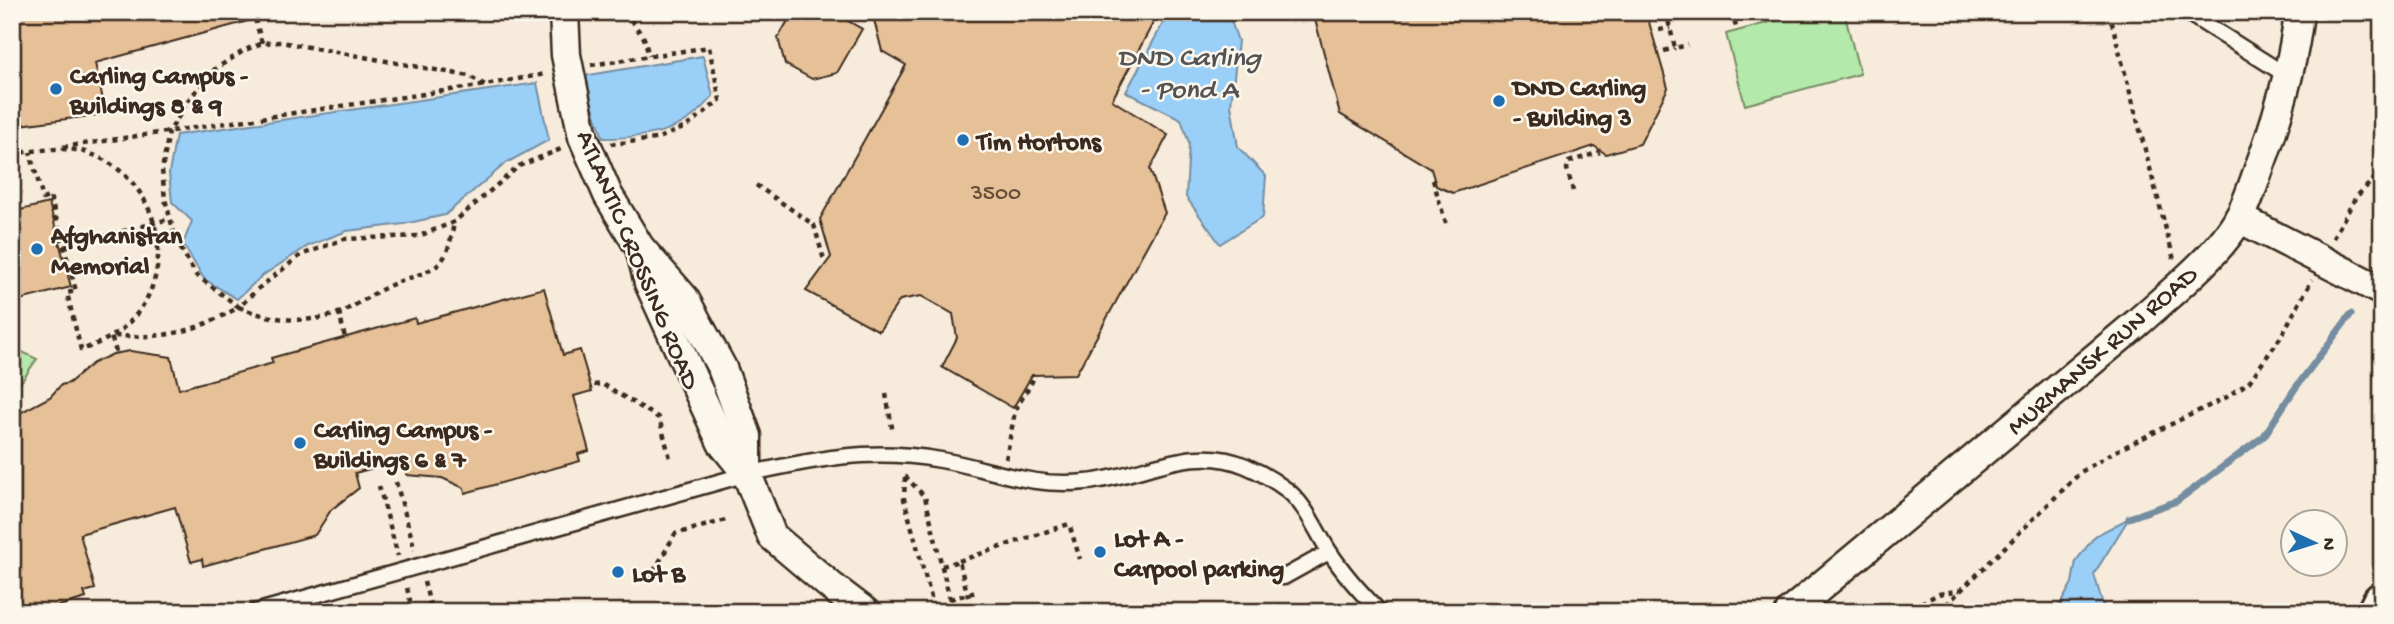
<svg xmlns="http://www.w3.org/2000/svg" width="2394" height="624" viewBox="0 0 2394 624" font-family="'Gochi Hand',sans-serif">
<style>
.green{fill:#b3e9ab;stroke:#778a64;stroke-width:2}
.water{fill:#9acff8;stroke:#748da1;stroke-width:2}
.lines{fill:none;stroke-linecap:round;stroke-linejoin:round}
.stream{stroke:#748da1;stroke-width:7}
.building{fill:#e6c097;stroke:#3b2a1e;stroke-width:2}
.service-casing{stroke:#3b2a1e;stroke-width:19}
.minor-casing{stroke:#3b2a1e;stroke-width:33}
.secondary-casing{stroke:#3b2a1e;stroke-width:44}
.path{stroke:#3b2a1e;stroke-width:4.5;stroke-dasharray:5 5;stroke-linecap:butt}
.service{stroke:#fbf7ec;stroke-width:14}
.minor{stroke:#fbf7ec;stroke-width:28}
.secondary{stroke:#fbf7ec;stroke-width:38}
.poi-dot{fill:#1f6fb2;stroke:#fbf7ec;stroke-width:2.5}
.labels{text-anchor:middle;stroke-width:5;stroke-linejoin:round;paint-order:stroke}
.number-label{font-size:23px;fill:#66503c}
.poi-label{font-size:26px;font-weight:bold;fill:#3b2a1e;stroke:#fbf7ec;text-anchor:start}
.street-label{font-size:26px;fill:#3b2a1e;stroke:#fbf7ec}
.water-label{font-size:28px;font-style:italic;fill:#535354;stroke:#fbf7ec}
</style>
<rect width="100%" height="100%" fill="#f7ecdb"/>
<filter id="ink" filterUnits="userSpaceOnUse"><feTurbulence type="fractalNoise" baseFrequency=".0143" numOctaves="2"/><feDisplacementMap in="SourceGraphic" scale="14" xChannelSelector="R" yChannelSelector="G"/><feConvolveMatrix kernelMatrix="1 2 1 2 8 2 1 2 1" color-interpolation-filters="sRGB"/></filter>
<g filter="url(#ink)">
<g class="green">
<polygon points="1807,12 1844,12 1860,74 1745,105 1726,34"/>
<path d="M12,347L37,359C28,370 23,383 12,392Z"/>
</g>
<g class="water">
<polygon points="1169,12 1228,12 1238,41 1231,105 1238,147 1266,176 1263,217 1220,244 1186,197 1189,143 1181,119 1126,92"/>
<path d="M703,56L713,96C706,103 698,113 689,119C665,136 631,138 603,138L583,76Z"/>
<polygon points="537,83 549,140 506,163 445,215 404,224 347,231 308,246 262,276 237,299 204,279 183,244 192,221 172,202 169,173 176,135"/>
<polygon points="2129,518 2094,574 2105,612 2056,612 2072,583 2076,561 2095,536"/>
</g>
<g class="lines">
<polyline class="stream" points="2129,518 2177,501 2264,436 2294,390 2351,314"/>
</g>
<g class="building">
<polygon points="12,12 258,12 259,18 95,63 106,114 12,126"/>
<polygon points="793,12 832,12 862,29 837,73 812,79 785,64 778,38"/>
<polygon points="872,12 1159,12 1112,100 1168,135 1150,169 1165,213 1076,374 1032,375 1013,408 942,367 957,338 953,314 921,296 900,300 879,331 806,291 831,257 820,219 906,65 882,51"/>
<polygon points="1313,12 1646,12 1668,88 1640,144 1606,154 1594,146 1453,193 1436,186 1431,169 1340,114"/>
<polygon points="49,203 71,287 12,302 12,212"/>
<polygon points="544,288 563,355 580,350 592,391 574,396 589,451 578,454 580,461 465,493 464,488 442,478 407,475 403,460 355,473 359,488 331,510 315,535 203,566 202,559 191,562 175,507 80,534 95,589 84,592 86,598 39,612 12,612 12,417 50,397 61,385 69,383 93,363 113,354 130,351 171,357 179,389 273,363 271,358 415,318 416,323"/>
</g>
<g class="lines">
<defs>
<g id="service">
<polyline points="2186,12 2289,77"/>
<polyline points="1284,577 1329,552"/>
<path d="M255,612L747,474C816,459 869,447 941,460C993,469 1031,488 1086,482C1142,477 1191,442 1246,466C1260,472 1275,481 1287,490C1306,505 1316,531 1329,551C1343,573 1361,593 1380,612"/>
</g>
<g id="minor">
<polyline points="564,12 566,55 583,137 608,195 640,248 649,283 722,443 747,474 772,536 832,587 865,612"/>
<polyline points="2239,218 2382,291"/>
<polyline points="642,250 684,298 722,368 747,436 747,474"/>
<path d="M1790,612L2136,324C2168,295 2219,255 2240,217C2250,197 2257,173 2265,152C2281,106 2294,61 2299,12"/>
</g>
<polyline id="secondary" points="2377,612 2382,602"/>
</defs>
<use href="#service" class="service-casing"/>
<use href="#minor" class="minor-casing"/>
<use href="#secondary" class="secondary-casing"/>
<g class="path">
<polyline points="625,12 644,38 649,56"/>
<polyline points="1666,12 1675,48 1688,45"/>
<polyline points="1732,12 1737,31"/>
<polyline points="2109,12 2174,260"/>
<polyline points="255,19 262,43"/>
<polyline points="1659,30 1670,28"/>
<polyline points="1664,51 1675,48"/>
<polyline points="591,65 709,47 720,100 686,127 656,139 611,144"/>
<polyline points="485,85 469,76 281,42 262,43 245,50 215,69 190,98 169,132 162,170 165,199 176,240 196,275 239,307 259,288 301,255 344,239 419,236 454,222 519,166 561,149"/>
<polyline points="63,147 485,85 545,74"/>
<path d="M12,154C40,150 69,144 96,156C158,183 179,266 134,317C120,334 101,343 81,350L67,293L76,291L50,196L43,199L30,152"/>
<polyline points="1433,180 1447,227"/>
<polyline points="756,185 814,225 824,260"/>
<polyline points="1573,191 1567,169 1569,162 1600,152"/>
<polyline points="2333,238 2356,197 2382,171"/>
<polyline points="64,247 169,219"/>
<polyline points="339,312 345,338"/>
<path d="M116,352L111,336C166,338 191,334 239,307C272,321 311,325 344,311C360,303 375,292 391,285C404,279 432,272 440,263C450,251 451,237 454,223"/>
<polyline points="594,385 602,384 659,418 670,458"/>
<polyline points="886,394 893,433"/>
<polyline points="1006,459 1015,411 1034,378"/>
<polyline points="905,476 925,497 953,612"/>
<polyline points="905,477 904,499 935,612"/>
<polyline points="396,482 415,550"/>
<polyline points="379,486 398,556"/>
<polyline points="959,561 1069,524 1080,559"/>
<polyline points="942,566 959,561 972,612"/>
<polyline points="649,580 675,534 726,520"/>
<polyline points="424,582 432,612"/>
<polyline points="407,588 413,612"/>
<polyline points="950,599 976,592"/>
<polyline points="1903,612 1939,594 1960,590"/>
<polyline points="1939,612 2081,472 2112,453 2227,397 2249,382 2280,338 2312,280"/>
</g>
<use href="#service" class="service"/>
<use href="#minor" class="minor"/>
<use href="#secondary" class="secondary"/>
</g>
</g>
<g class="poi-dot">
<circle cx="56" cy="89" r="7"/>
<circle cx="1499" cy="101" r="7"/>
<circle cx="963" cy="140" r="7"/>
<circle cx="37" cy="249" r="7"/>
<circle cx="300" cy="443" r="7"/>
<circle cx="1100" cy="552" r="7"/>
<circle cx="618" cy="572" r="7"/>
</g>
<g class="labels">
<g class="number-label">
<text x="996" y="199">3500</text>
</g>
<g class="poi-label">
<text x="70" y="83">Carling Campus -<tspan x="70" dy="30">Buildings 8 &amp; 9</tspan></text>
<text x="1513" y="95">DND Carling<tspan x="1513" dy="30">- Building 3</tspan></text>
<text x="977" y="149">Tim Hortons</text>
<text x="51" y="243">Afghanistan<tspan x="51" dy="30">Memorial</tspan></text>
<text x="314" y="437">Carling Campus -<tspan x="314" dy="30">Buildings 6 &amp; 7</tspan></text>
<text x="1114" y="546">Lot A -<tspan x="1114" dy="30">Carpool parking</tspan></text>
<text x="632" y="581">Lot B</text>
</g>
<g class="street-label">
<text transform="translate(640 259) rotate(67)" y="9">ATLANTIC CROSSING ROAD</text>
<text transform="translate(2101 349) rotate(-41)" y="9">MURMANSK RUN ROAD</text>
</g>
<g class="water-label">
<text x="1189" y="65">DND Carling<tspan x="1189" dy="32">- Pond A</tspan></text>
</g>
</g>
<rect width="2394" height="624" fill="none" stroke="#fbf7ec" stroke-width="42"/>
<rect x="21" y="21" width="2352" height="582" fill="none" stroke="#3b2a1e" stroke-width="2.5" filter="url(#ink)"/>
<g transform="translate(2314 543) rotate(94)"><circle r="33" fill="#fbf7ec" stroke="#aea59a" stroke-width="2"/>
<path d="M0-5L12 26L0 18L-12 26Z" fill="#1f6fb2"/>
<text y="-10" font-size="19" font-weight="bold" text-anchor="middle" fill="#3b2a1e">N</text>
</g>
</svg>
